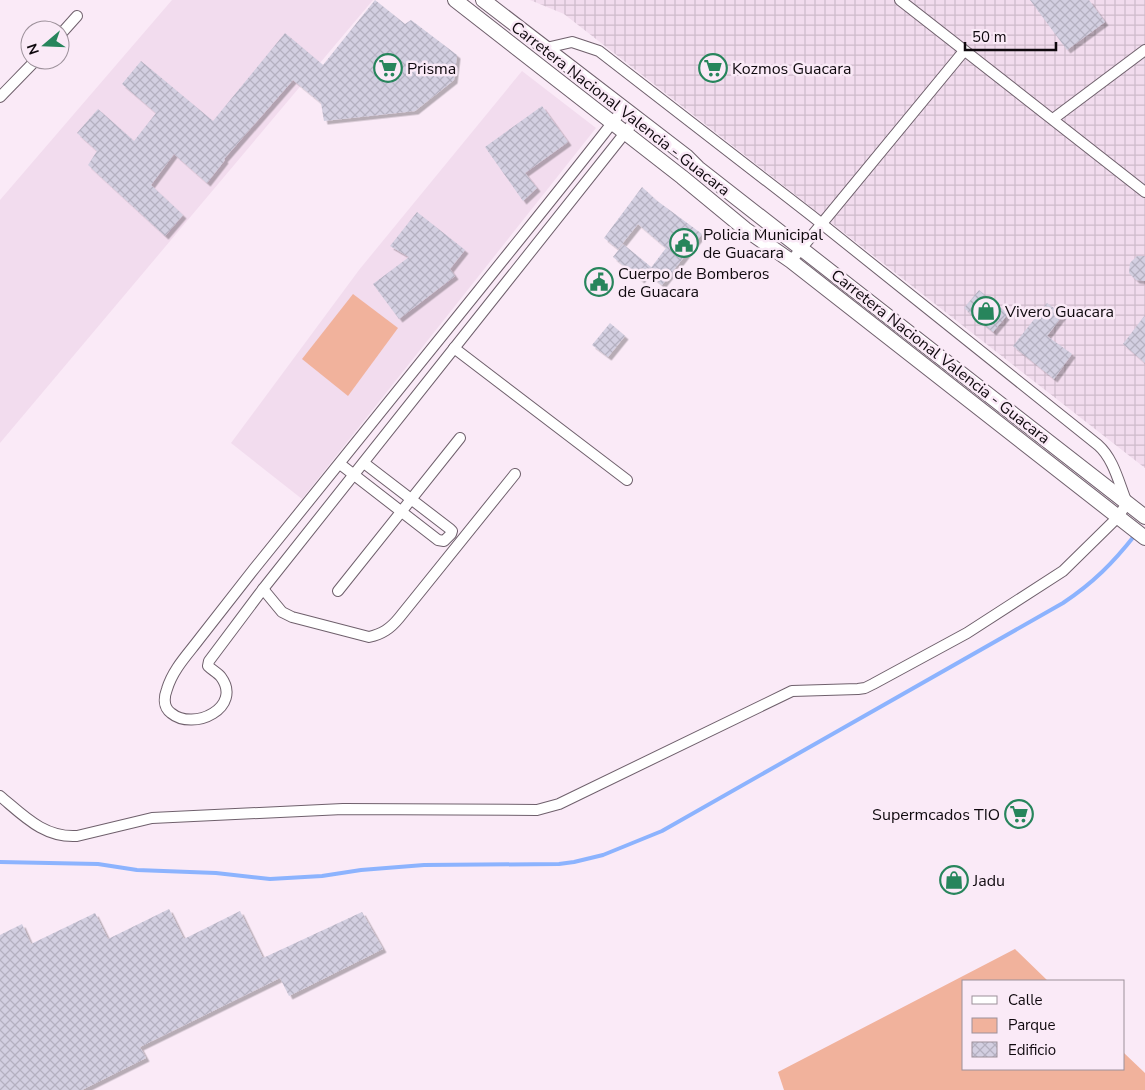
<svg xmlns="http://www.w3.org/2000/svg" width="1145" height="1090" viewBox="0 0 1145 1090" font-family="'Nunito Sans',sans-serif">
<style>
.built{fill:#f2dcee}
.industrial{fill:url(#industrial-grid)}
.green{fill:#f1b29c}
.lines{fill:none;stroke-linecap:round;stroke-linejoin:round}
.stream{stroke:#8cb3fe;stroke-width:4}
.building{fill:url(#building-cross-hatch);filter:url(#shadow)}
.street-casing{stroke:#6f606c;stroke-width:12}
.secondary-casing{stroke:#6f606c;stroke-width:16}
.street{stroke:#fff;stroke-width:10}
.secondary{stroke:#fff;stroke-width:14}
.labels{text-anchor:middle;stroke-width:5;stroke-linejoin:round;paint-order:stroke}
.poi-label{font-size:16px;fill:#0f090e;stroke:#faeaf7;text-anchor:start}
.street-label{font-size:16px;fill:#0f090e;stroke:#faeaf7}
</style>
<defs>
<pattern id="industrial-grid" width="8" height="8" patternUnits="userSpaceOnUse" patternTransform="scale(1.25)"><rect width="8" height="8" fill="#f2dcee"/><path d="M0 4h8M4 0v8" fill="none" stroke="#cebbcb"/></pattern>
<pattern id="building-cross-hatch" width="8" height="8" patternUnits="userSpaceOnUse" patternTransform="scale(1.25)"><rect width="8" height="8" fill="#d3cfe1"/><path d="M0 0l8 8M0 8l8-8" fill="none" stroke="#b4b0c0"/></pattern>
<filter id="shadow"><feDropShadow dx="3.5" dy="3.5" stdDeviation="0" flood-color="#0004"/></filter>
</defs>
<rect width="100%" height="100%" fill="#faeaf7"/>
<g class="built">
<polygon points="172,0 373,0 0,443 0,200"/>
<polygon points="522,71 596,128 302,499 231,443 359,270"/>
</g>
<polygon class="industrial" points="530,0 1145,0 1145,468 564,14"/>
<g class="green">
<polygon points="353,294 398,328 348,396 302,359"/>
<polygon points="1015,949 1048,981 964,981 964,1069 1124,1069 1124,1053 1145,1073 1145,1090 784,1090 778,1072"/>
</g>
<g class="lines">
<path class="stream" d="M0,862L98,864L137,870L216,873L270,879L322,876L361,870L424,865L559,864L574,862L603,855L662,831L1063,603C1093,583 1113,563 1135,535"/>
</g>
<g class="building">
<polygon points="375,0 405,24 411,20 457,55 454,80 415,111 324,121 321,103 293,80 224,159 225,160 207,183 174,154 151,185 183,215 165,236 88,165 97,151 77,133 98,109 134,141 156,113 122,84 141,61 213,121 285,33 323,65"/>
<polygon points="1030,0 1089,0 1105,22 1067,50"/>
<polygon points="542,106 568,142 525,173 537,188 523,201 485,147"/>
<polygon points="642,187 656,200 702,234 662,285 647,273 666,248 638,224 618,249 604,238"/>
<polygon points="417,212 465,250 450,269 455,276 399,319 373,284 409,257 390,246"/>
<polygon points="623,244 651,267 641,280 613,257"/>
<polygon points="1137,256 1145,256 1145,281 1136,280 1129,273 1130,263"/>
<polygon points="979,290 1008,314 993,332 964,308"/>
<polygon points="1047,303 1063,315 1047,336 1072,354 1054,379 1013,346"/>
<polygon points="1145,315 1145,363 1123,344"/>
<polygon points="610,323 625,336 608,357 592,345"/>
<polygon points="169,909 184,939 240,911 263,958 362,912 383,949 289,996 280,978 140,1047 146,1058 82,1090 0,1090 0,935 22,924 31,944 95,913 108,939"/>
</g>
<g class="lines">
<defs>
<g id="street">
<polyline points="900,0 1145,192"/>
<polyline points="60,35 77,16"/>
<polyline points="0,97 36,60"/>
<path d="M623,109C576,170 527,230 479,290C404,383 329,476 254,569C236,592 218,615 200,638C188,654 173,669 167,689C164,697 163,707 171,713C194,732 243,707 221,677C218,673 212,670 208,666L209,661L263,589L636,119"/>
<polyline points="1053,119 1145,50"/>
<polyline points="791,261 964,51"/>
<polyline points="454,348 627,480"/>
<polyline points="340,464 438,540 444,541 451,534 452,531 450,529 364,463"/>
<path d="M263,589L282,612L292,617L369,637C382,634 390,629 399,618L515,474"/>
<polyline points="338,591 460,438"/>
<path d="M0,796C24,816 44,838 77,836L152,818L343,809L537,810L559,804L792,691L858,689L865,688L873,684L967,633L1063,571L1118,517L1127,503C1119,484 1114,459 1098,445L812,216L599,51L572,42L546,48"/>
</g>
<g id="secondary">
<polyline points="455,0 682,177 745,229 791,261 1145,538"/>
<polyline points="483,0 686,156 698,168 1145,517"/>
</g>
</defs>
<use href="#street" class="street-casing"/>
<use href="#secondary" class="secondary-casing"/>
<use href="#street" class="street"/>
<use href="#secondary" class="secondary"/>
</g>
<defs>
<symbol id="supermarket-ring" viewBox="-11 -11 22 22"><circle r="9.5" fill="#faeaf7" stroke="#27855c" stroke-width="1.5"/><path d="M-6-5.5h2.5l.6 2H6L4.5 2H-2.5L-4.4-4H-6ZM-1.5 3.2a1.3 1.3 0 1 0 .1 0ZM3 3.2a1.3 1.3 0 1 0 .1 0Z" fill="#27855c"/></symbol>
<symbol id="civic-ring" viewBox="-11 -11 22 22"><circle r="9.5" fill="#faeaf7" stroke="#27855c" stroke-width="1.5"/><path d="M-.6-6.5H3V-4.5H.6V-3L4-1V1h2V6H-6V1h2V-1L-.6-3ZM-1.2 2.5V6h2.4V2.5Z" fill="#27855c"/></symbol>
<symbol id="shop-ring" viewBox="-11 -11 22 22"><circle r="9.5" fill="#faeaf7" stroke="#27855c" stroke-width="1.5"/><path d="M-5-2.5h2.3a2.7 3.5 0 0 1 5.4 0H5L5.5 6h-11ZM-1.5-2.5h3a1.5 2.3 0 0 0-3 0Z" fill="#27855c"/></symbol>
</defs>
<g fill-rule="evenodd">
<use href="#supermarket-ring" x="372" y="52" width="32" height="32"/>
<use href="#supermarket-ring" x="697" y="52" width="32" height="32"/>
<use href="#civic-ring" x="668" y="227" width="32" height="32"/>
<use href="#civic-ring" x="583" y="266" width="32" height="32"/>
<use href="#shop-ring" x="970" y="295" width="32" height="32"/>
<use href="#supermarket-ring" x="1003" y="798" width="32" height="32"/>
<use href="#shop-ring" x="938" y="864" width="32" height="32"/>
</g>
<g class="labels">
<g class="poi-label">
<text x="407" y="74">Prisma</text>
<text x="732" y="74">Kozmos Guacara</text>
<text x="703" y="240">Policia Municipal<tspan x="703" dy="18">de Guacara</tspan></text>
<text x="618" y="279">Cuerpo de Bomberos<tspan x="618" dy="18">de Guacara</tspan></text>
<text x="1005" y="317">Vivero Guacara</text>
<text x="1000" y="820" text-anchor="end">Supermcados TIO</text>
<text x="973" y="886">Jadu</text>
</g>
<g class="street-label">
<text transform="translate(621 108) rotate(38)" y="6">Carretera Nacional Valencia - Guacara</text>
<text transform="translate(941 356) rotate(38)" y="6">Carretera Nacional Valencia - Guacara</text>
</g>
</g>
<rect x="962" y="980" width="162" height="90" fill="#faeaf7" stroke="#9c909a"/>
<rect x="972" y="996" width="25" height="8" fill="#ffffff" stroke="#9c909a"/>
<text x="1008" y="1005" font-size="15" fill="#0f090e">Calle</text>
<rect x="972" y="1018" width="25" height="15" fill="#f1b29c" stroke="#9c909a"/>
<text x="1008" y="1030" font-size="15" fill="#0f090e">Parque</text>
<rect x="972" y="1042" width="25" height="15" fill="url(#building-cross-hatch)" stroke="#9c909a"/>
<text x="1008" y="1055" font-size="15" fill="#0f090e">Edificio</text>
<g transform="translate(45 45) rotate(251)"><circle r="24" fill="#faeaf7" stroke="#9c909a"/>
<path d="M0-4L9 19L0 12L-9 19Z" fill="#27855c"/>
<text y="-8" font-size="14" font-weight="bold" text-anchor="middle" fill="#0f090e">N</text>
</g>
<path d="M965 42v8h91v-8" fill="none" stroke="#0f090e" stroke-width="2.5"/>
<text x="972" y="42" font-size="15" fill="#0f090e" stroke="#faeaf7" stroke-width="4" paint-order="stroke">50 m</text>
</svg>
